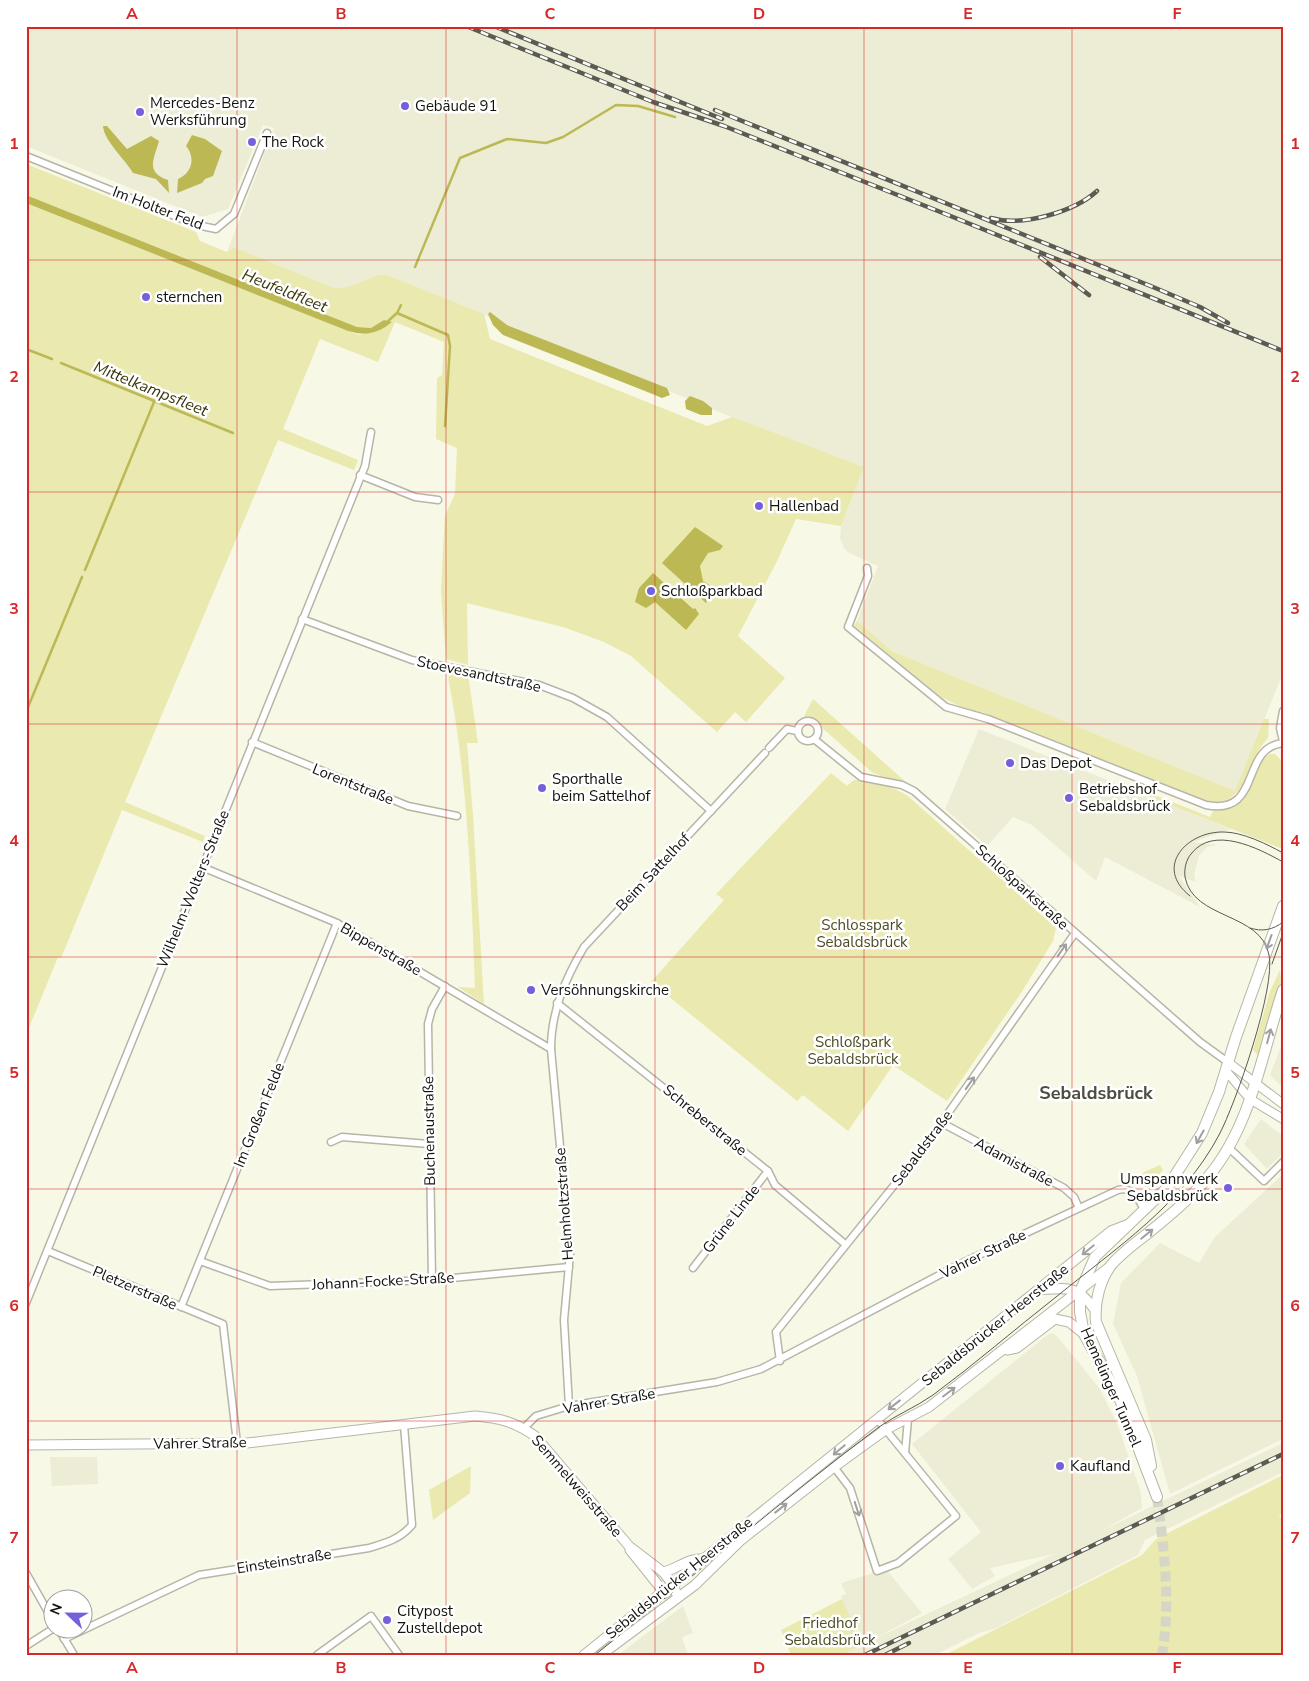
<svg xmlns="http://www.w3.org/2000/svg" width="1309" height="1681" viewBox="0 0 1309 1681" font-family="'Nunito Sans',sans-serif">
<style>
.built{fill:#ededd5}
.green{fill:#e9e9b0}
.water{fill:#bcb955}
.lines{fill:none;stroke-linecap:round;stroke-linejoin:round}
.stream{stroke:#bcb955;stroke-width:2.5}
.primary-tunnel{stroke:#d6d6c6;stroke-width:10;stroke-dasharray:10 5;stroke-linecap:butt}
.minor-casing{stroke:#b6b6a6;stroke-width:9}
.tertiary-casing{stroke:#b6b6a6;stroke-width:10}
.secondary-casing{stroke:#b6b6a6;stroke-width:11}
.primary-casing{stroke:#b6b6a6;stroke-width:12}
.minor{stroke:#fff;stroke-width:6}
.tertiary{stroke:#fff;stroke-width:8}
.secondary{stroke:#fff;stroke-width:9}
.primary{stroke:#fff;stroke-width:10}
.tram{stroke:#5b5b52;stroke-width:1}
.rail-casing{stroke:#5b5b52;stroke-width:4.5}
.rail{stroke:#fff;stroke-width:2.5;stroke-dasharray:8;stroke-linecap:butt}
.oneway{stroke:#a0a09e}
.grid{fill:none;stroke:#d62828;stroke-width:1;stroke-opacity:0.55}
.poi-dot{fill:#755fda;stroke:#fff;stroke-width:2}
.labels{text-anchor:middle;stroke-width:5;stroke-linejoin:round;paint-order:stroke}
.poi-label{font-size:15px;fill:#12120d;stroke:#fff;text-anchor:start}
.street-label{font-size:15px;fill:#12120d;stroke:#fff}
.park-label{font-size:15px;fill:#4d4c22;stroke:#fff}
.water-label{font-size:16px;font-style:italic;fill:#39370c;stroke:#fff}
.quarter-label{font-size:18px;font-weight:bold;fill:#4e4e40;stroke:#fff}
.neatline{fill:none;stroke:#d62828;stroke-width:2}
.grid-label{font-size:16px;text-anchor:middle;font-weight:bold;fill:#d62828}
</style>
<rect width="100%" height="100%" fill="#f8f8e7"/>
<g class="built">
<polygon points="26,26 1283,26 1283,673 1235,791 892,651 857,621 878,566 849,553 844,548 840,538 841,526 864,467 763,430 387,275 373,277 347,289 334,288 234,247 227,252 274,128 263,125 228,209 202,217 26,146"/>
<polygon points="979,729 1231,829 1193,842 1217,845 1207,847 1199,856 1194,875 1196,882 1179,876 1200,907 1105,857 1096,881 1032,825 1013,817 987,846 945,809"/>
<polygon points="1283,1041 1283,1088 1270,1075"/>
<polygon points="1261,1119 1283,1136 1283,1153 1267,1169 1244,1144"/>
<polygon points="1283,1174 1283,1439 1170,1494 1137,1376 1113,1324 1121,1283 1160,1243 1199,1263 1215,1237"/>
<polygon points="1052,1333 1057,1336 1100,1389 1118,1426 1141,1493 1142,1508 1101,1531 1283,1443 1283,1472 1145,1540 1138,1555 994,1629 979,1633 935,1655 841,1655 862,1645 842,1599 841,1596 846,1594 841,1583 886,1569 922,1613 876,1638 1054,1554 990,1568 995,1576 972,1589 948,1559 981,1532 912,1444 1046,1336"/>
<polygon points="50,1457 97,1457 98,1484 52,1486"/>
<polygon points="683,1606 693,1633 682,1637 688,1655 618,1655"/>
</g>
<g class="green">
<path d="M26,164L196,232L200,241L227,252L234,247L334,288C359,289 370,273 387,275L484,314L490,339L707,426L732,417L864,467L841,526L796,519L777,561L738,636L785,678L746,722L735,712L717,732L631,656L604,642L563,627L467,603L468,665L446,659L441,592L443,548L445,516L455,494L457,448L436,439L437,378L442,375L444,342L395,322L378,362L320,339L283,429L358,460L354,470L278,440L125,802L205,836L203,842L122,810L61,958L58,957L26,1035V203L348,331L360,335L391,322L384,320L371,328L357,327L26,195Z"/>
<path d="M857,621L892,651L1235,791L1264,719H1269L1268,738C1246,760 1249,805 1210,802L985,713L967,710L941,697L854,626Z"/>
<path d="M454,672L468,674L478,743H467L473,815L484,1004L458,987L475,988C471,884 468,779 448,677Z"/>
<polygon points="813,699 909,785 873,773 818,724 804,716"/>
<path d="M1270,754H1275L1283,762V849L1117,784L1119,781L1210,817L1214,810C1259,811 1243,771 1270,754Z"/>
<path d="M831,773L847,786L854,780C874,782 891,785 908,796L1056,928L1053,941L1023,990L947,1101L893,1065L848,1131L803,1095L797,1101L651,982L724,900L716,894Z"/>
<polygon points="1280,970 1281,982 1260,1057 1253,1050 1270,991"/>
<polygon points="1160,1165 1163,1170 1149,1187 1134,1184 1144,1172"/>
<polygon points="471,1466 470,1493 433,1520 429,1490"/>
<polygon points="1283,1475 1283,1511 1279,1517 1283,1520 1283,1655 945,1655 1142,1555 1156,1539"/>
<polygon points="842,1599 863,1645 841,1655 791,1655 781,1630"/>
</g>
<g class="water">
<path d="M103,126H107L127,149L151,136L159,141C155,157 144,172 168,180L169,193L156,179L133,173C125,159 104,141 103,126Z"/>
<path d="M192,135L205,139L222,151L213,176L205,179L202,183L177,193L178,179C192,173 196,158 186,146Z"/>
<path d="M26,195L357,327L371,328L384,320L392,322C377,334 366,336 348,331L26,203Z"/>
<polygon points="490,312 507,325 667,388 670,395 662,398 650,393 503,335 493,325 488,314"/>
<polygon points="690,396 703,401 712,408 712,415 701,415 686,409 685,401"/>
<polygon points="695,527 723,546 720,550 708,553 700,566 703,581 714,588 706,603 662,563"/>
<polygon points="653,573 693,609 695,608 699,614 686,630 655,602 646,608 635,602 639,588"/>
</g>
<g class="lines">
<g class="stream">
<polyline points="415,267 460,158 507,139 546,143 563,137 616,105 638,106 675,117"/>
<polyline points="397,313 448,335 450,346 445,426"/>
<polyline points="387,322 397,313 401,305"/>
<polyline points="26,349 52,359"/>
<polyline points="61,363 233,433"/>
<polyline points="85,570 154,402"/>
<polyline points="26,712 82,577"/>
</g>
<path class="primary-tunnel" d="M1157,1497C1164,1548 1171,1603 1162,1655"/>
<defs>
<g id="minor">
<polyline points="26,156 197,225 216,229 234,214 267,133"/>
<polyline points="360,475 415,497 438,500"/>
<path d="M867,568L868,576L848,627L946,707L988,719L1206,805C1263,816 1239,748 1283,743"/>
<polyline points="302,619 412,660 539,685 573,698 607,717 711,811"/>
<polyline points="1283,711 1280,728 1283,741"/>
<circle cx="808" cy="731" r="10"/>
<polyline points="814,739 861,777 902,785 914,791 1200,1042 1229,1063"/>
<polyline points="252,742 408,806 457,816"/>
<polyline points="769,748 787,729 797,731"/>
<polyline points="202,867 337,923 551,1049"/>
<polyline points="557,1003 768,1171 775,1185 845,1244"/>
<polyline points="942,1123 1064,1188 1074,1197 1079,1208"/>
<polyline points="331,1142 342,1137 429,1144"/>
<polyline points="1228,1147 1264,1181 1283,1162"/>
<polyline points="48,1251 223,1324 237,1443"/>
<polyline points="200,1261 270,1286 432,1280 569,1267"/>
<polyline points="693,1268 768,1171"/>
<polyline points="432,1280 428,1024 432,1009 445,986"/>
<polyline points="26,1303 365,466 371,432"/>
<polyline points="181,1307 337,923"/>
<polyline points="780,1361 776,1332 920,1153 1075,933"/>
<path d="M569,1406L564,1320L570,1254L551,1049C551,1012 565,979 584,947L765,753"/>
<path d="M524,1428L536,1416L569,1406L717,1382L761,1369L960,1264L1118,1190C1133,1186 1138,1199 1145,1211"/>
<polyline points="905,1453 908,1419"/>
<polyline points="834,1467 850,1488 877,1571 898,1563 956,1516 877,1419"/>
<polyline points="26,1573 52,1619"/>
<polyline points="58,1628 74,1655"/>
<path d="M64,1639L199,1575L369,1548C386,1543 400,1539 412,1525L404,1425"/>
<polyline points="26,1646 54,1628"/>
<polyline points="317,1655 371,1616 399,1655"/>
</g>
<g id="tertiary">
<polyline points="1229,1063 1283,1104"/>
<polyline points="1226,1071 1250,1099 1283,1119"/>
</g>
<g id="secondary">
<path d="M1038,1290C1067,1288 1077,1284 1095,1310"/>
<polyline points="1007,1350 1017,1348 1055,1319 1069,1322 1084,1334"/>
<path d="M26,1445L247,1443L475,1416C500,1418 515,1422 535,1436L629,1546L663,1572L672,1583L678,1597"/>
<polyline points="630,1550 663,1591 666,1593"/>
<path d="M663,1572C677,1569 688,1558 702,1559"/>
<polyline points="584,1655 1111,1231 1129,1224"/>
<polyline points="601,1655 695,1585 740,1541 834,1467 885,1430 929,1407 1108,1268"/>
</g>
<g id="primary">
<path d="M1151,1466L1146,1440L1096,1322C1094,1303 1100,1279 1112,1264C1122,1253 1135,1243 1147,1234C1169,1216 1190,1199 1208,1177C1252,1125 1262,1052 1283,990"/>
<polyline points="1157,1497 1119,1397 1084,1334 1080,1312 1080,1292 1095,1257 1167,1188 1202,1133 1219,1092 1236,1037 1283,906"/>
</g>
</defs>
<use href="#minor" class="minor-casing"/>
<use href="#tertiary" class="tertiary-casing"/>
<use href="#secondary" class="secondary-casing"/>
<use href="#primary" class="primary-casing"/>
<use href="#minor" class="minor"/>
<use href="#tertiary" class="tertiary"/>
<use href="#secondary" class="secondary"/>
<use href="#primary" class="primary"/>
<g class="tram">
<path d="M1190,896C1153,867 1187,831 1224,832C1242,832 1267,844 1283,853"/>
<path d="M1250,928C1262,932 1273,930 1283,922"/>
<polyline points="1272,964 1283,933"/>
<path d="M595,1655C690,1579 782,1500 879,1427C896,1415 916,1407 933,1395C975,1364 1015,1329 1056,1297C1116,1248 1182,1205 1219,1135C1236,1103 1276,987 1269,955C1261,912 1193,920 1185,877C1184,869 1186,860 1191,854C1213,825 1258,848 1283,862"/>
</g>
<defs>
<g id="rail">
<polyline points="466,26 653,102 724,126 948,215 1283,351"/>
<polyline points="494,26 722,119"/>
<polyline points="715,110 1153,287 1200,307 1228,323"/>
<path d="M991,218C1022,227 1074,212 1097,191"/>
<polyline points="1040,257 1089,295"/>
<polyline points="865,1655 1283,1454"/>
<polyline points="885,1655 909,1643"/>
</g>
</defs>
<use href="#rail" class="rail-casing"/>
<use href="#rail" class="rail"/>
</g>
<defs><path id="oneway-shaft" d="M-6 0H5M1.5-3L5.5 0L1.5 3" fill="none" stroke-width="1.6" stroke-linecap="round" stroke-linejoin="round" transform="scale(1.25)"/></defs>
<g class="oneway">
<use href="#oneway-shaft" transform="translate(1269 942) rotate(110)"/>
<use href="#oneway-shaft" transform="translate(1062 950) rotate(-55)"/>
<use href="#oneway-shaft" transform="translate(1269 1036) rotate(-75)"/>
<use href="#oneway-shaft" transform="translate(970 1083) rotate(-55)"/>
<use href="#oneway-shaft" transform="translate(1200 1137) rotate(119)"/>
<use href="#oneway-shaft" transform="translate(1147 1234) rotate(-39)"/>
<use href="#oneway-shaft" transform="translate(1088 1250) rotate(141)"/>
<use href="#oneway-shaft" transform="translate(949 1392) rotate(-37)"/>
<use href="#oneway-shaft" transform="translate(894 1405) rotate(142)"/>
<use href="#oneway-shaft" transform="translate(839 1450) rotate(140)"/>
<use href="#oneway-shaft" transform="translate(781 1508) rotate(-38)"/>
<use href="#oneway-shaft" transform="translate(857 1509) rotate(72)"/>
</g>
<path class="grid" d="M237,26V1655M446,26V1655M655,26V1655M864,26V1655M1072,26V1655M26,260H1283M26,492H1283M26,724H1283M26,957H1283M26,1189H1283M26,1421H1283"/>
<g class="poi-dot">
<circle cx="405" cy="106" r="5"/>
<circle cx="140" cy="112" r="5"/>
<circle cx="252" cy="142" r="5"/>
<circle cx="146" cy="297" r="5"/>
<circle cx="759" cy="506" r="5"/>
<circle cx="651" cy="591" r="5"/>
<circle cx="1010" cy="763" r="5"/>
<circle cx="542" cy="788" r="5"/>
<circle cx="1069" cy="798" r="5"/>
<circle cx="531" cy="990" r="5"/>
<circle cx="1228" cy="1188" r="5"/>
<circle cx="1060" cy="1466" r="5"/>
<circle cx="387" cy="1620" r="5"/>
</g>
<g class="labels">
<g class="poi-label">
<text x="150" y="108">Mercedes-Benz<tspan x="150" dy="17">Werksführung</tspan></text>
<text x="415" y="111">Gebäude 91</text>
<text x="262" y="147">The Rock</text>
<text x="156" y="302">sternchen</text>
<text x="769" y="511">Hallenbad</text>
<text x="661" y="596">Schloßparkbad</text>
<text x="1020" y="768">Das Depot</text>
<text x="552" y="784">Sporthalle<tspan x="552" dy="17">beim Sattelhof</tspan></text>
<text x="1079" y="794">Betriebshof<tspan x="1079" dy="17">Sebaldsbrück</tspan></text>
<text x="541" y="995">Versöhnungskirche</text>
<text x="1218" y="1184" text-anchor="end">Umspannwerk<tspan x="1218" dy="17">Sebaldsbrück</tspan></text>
<text x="1070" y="1471">Kaufland</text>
<text x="397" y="1616">Citypost<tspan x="397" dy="17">Zustelldepot</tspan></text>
</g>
<g class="street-label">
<text transform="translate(158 208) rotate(21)" y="5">Im Holter Feld</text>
<text transform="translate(479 674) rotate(12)" y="5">Stoevesandtstraße</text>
<text transform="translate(353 784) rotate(22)" y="5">Lorentstraße</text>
<text transform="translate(653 872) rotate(-47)" y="5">Beim Sattelhof</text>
<text transform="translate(1022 887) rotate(42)" y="5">Schloßparkstraße</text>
<text transform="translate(193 889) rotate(-68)" y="5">Wilhelm-Wolters-Straße</text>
<text transform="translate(381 949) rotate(30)" y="5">Bippenstraße</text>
<text transform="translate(259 1115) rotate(-68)" y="5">Im Großen Felde</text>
<text transform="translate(705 1120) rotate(39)" y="5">Schreberstraße</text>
<text transform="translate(429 1131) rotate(-91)" y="5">Buchenaustraße</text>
<text transform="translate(922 1148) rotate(-53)" y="5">Sebaldstraße</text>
<text transform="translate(1014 1162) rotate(28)" y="5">Adamistraße</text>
<text transform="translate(564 1204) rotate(-94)" y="5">Helmholtzstraße</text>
<text transform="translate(731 1219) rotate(-52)" y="5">Grüne Linde</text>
<text transform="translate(983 1254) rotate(-26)" y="5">Vahrer Straße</text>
<text transform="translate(383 1281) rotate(-3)" y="5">Johann-Focke-Straße</text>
<text transform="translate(135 1288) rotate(23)" y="5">Pletzerstraße</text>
<text transform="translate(995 1325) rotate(-39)" y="5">Sebaldsbrücker Heerstraße</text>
<text transform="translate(1111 1387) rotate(66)" y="5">Hemelinger Tunnel</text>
<text transform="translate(609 1401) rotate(-10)" y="5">Vahrer Straße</text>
<text transform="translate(200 1443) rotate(-1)" y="5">Vahrer Straße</text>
<text transform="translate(577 1486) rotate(49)" y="5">Semmelweisstraße</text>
<text transform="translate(284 1561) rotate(-9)" y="5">Einsteinstraße</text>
<text transform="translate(679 1578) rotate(-39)" y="5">Sebaldsbrücker Heerstraße</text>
</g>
<g class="park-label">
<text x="862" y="930">Schlosspark<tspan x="862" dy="17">Sebaldsbrück</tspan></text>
<text x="853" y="1047">Schloßpark<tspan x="853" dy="17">Sebaldsbrück</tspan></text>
<text x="830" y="1628">Friedhof<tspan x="830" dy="17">Sebaldsbrück</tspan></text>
</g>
<g class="water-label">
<text transform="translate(285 290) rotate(22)" y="6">Heufeldfleet</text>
<text transform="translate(151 388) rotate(22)" y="6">Mittelkampsfleet</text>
</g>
<g class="quarter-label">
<text x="1096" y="1099">Sebaldsbrück</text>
</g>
</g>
<rect width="1309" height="1681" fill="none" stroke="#ffffff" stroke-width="55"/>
<g transform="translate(68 1614) rotate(292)"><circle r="24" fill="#ffffff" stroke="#a0a09e"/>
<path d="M0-4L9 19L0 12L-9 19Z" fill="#755fda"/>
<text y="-8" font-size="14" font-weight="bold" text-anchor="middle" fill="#12120d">N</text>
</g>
<rect x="28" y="28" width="1254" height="1626" class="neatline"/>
<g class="grid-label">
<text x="132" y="19">A</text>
<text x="341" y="19">B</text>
<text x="550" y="19">C</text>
<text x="759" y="19">D</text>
<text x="968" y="19">E</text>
<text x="1177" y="19">F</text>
<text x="14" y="149">1</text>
<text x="1295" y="149">1</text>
<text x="14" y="382">2</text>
<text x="1295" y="382">2</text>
<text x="14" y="614">3</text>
<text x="1295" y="614">3</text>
<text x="14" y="846">4</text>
<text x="1295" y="846">4</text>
<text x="14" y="1078">5</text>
<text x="1295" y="1078">5</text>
<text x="14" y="1311">6</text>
<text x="1295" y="1311">6</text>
<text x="14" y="1543">7</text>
<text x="1295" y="1543">7</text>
<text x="132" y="1673">A</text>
<text x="341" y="1673">B</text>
<text x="550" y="1673">C</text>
<text x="759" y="1673">D</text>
<text x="968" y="1673">E</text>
<text x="1177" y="1673">F</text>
</g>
</svg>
